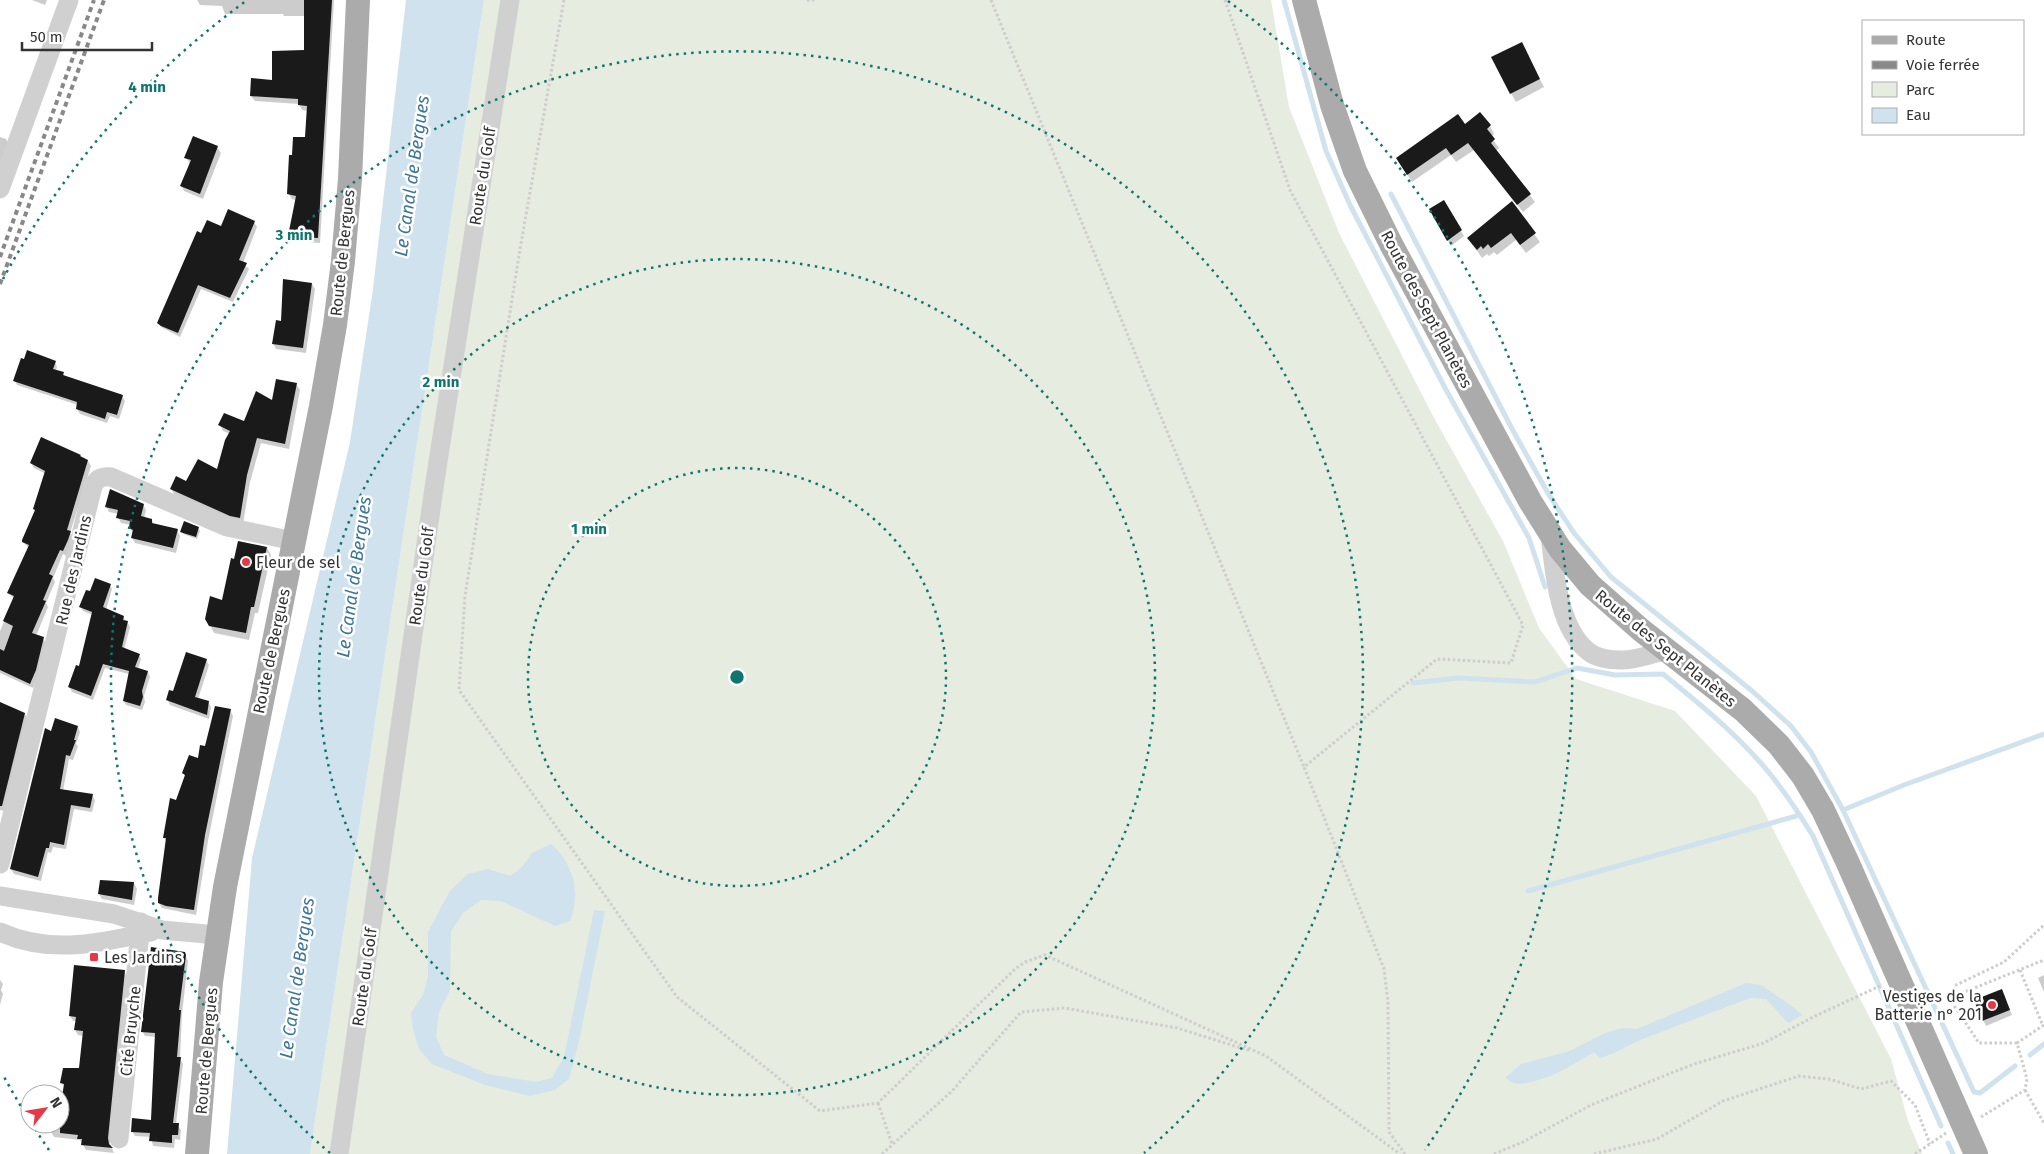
<svg xmlns="http://www.w3.org/2000/svg" width="2044" height="1154" viewBox="0 0 2044 1154" font-family="'Fira Sans',sans-serif">
<style>
.green{fill:#e6ecdf}
.water{fill:#cfe2ee}
.shadow{fill:#0003}
.lines{fill:none;stroke-linecap:round;stroke-linejoin:round}
.stream{stroke:#cfe2ee;stroke-width:5}
.building{fill:#1a1a1a}
.path{stroke:#cdcdcd;stroke-width:3;stroke-dasharray:2.5 2.5;stroke-linecap:butt}
.minor{stroke:#d0d0d0;stroke-width:19}
.major{stroke:#ababab;stroke-width:24}
.rail{stroke:#888;stroke-width:4;stroke-dasharray:5 4;stroke-linecap:butt}
.ring{fill:none;stroke:#0f766e;stroke-width:2.5;stroke-dasharray:2.5 5}
.poi-dot{fill:#e63946;stroke:#fff;stroke-width:2}
.labels{text-anchor:middle;stroke-width:5;stroke-linejoin:round;paint-order:stroke}
.street-label{font-size:16px;fill:#333;stroke:#fff}
.poi-label{font-size:16px;fill:#333;stroke:#fff;text-anchor:start}
.water-label{font-size:18px;font-style:italic;fill:#3f7597;stroke:#fff}
.centre{fill:#0f766e;stroke:#fff;stroke-width:2.5}
.ring-label{font-size:15px;text-anchor:middle;font-weight:bold;fill:#0f766e;stroke:#fff;stroke-width:5;stroke-linejoin:round;paint-order:stroke}
</style>
<rect width="100%" height="100%" fill="#fff"/>
<polygon class="green" points="484,0 1271,0 1289,107 1339,233 1433,416 1503,541 1539,628 1576,679 1675,711 1756,796 1891,1059 1908,1121 1922,1154 310,1154"/>
<g class="water">
<polygon points="406,0 484,0 310,1154 227,1154 252,858 350,442 373,289"/>
<path d="M551,844C574,864 581,893 570,921L555,926L501,901L481,900L463,913L451,931L450,990L439,1012L436,1037L444,1055L488,1074L536,1082L552,1078L564,1057L594,910L605,911L580,1037L569,1079L555,1090L530,1096L485,1085L432,1064L419,1049L413,1029L411,1013L423,995L428,977V932L450,891L468,874L488,869L510,876L522,867L532,853Z"/>
<path d="M1746,983L1761,985L1793,1007L1802,1015L1788,1023L1766,999L1750,998L1640,1040L1612,1054L1600,1058L1594,1052C1572,1065 1546,1082 1519,1084C1514,1084 1509,1080 1505,1078L1521,1064L1570,1051L1605,1033L1622,1028L1637,1029Z"/>
</g>
<g class="shadow">
<polygon points="32,0 47,0 45,5"/>
<polygon points="197,0 334,0 320,243 293,241 290,236 296,200 292,199 288,193 293,157 306,139 308,111 302,110 299,104 255,101 251,96 273,81 305,52 305,16 284,16 283,14 225,14 222,6 200,5"/>
<polygon points="1526,53 1544,87 1516,102 1511,93"/>
<polygon points="1464,125 1490,126 1494,134 1491,137 1499,148 1496,151 1535,202 1523,212 1474,150 1456,162 1451,155 1412,182 1403,167"/>
<polygon points="0,137 6,139 8,143 0,166"/>
<polygon points="217,147 221,153 203,199 184,191 181,185 190,164 186,157"/>
<polygon points="1443,202 1464,236 1451,246 1430,210"/>
<polygon points="1512,203 1540,242 1526,253 1516,240 1497,255 1494,252 1489,256 1487,254 1482,258 1468,238"/>
<polygon points="254,222 257,227 243,263 249,269 233,302 201,289 180,337 161,327 158,322 202,235 222,228"/>
<polygon points="312,284 315,289 306,353 276,349 273,343 282,323"/>
<polygon points="55,362 57,367 56,371 63,373 65,377 122,396 125,401 119,419 110,416 107,423 80,414 77,409 78,405 17,385 15,381"/>
<polygon points="296,384 300,390 289,449 261,443 250,482 243,524 175,495 171,489 218,471 230,434 223,431 220,425 244,423"/>
<polygon points="80,456 88,461 91,466 70,533 73,538 71,545 66,556 63,554 53,578 55,582 46,603 48,607 36,636 43,639 47,644 38,676 33,688 0,673 0,631 14,599 9,593 29,548 23,542 36,511 34,509 46,474 34,468 31,463"/>
<polygon points="143,505 146,510 144,519 152,520 154,525 177,530 180,536 176,553 135,543 132,538 133,534 130,528 131,525 121,523 118,517 119,514 109,512 106,506"/>
<polygon points="198,528 200,531 197,539 183,534 182,532"/>
<polygon points="267,548 271,555 258,613 255,613 249,640 214,633 207,619 223,602 235,560"/>
<polygon points="110,585 112,589 106,610 123,617 127,622 130,627 124,650 139,655 141,659 138,669 148,672 150,677 144,696 145,702 142,710 126,705 124,701 129,674 105,668 93,700 72,692 69,687 80,668 93,615 83,611 81,607 91,593"/>
<polygon points="206,660 209,665 198,699 208,702 211,707 209,719 170,705 167,699"/>
<polygon points="0,703 25,714 28,719 5,811 0,810"/>
<polygon points="230,710 233,716 208,841 196,915 162,908 159,903 167,842 164,838 186,777 183,773 198,759"/>
<polygon points="78,727 80,732 76,744 78,746 73,760 69,759 63,791 92,795 95,800 92,812 74,809 66,849 53,847 51,853 48,852 41,881 14,874 11,869 52,732"/>
<polygon points="134,883 137,889 134,905 102,899 99,894"/>
<polygon points="184,953 188,961 182,1014 180,1059 183,1064 176,1124 181,1130 180,1140 175,1139 174,1148 153,1146 151,1137 135,1136 132,1131 152,1122 156,1037 145,1036 142,1031"/>
<polygon points="124,971 127,977 110,1144 114,1153 86,1150 80,1140 54,1137 51,1132 52,1124 60,1124 60,1111 65,1088 62,1083 80,1069 83,1036 78,1035 75,1030 76,1021 73,1021 70,1016"/>
<polygon points="2044,975 2044,992 2038,978"/>
<polygon points="0,980 3,984 1,990 3,994 0,1005"/>
<polygon points="2002,990 2012,1015 1986,1026 1983,1020"/>
</g>
<g class="lines">
<g class="stream">
<polyline points="1284,0 1326,151 1350,205 1445,388 1529,538 1545,587"/>
<polyline points="1391,194 1511,427 1549,495 1574,533 1611,577 1751,690 1791,726 1811,752 1843,810 1974,1092 1980,1093 2015,1066"/>
<path d="M1413,683L1458,678L1535,682L1577,668L1615,675L1663,674C1696,701 1731,729 1759,761C1780,784 1797,810 1813,836L1941,1126"/>
<polyline points="1843,810 1904,785 2044,734"/>
<polyline points="1528,891 1800,815"/>
<polyline points="2030,1055 2044,1044"/>
<polyline points="1948,1143 1953,1154"/>
</g>
</g>
<g class="building">
<polygon points="304,0 332,0 318,238 288,236 296,196 287,194 289,155 292,155 293,137 305,137 307,106 298,105 298,99 250,96 251,78 272,80 272,51 304,50"/>
<polygon points="1522,42 1540,79 1510,94 1491,57"/>
<polygon points="1480,112 1491,125 1487,129 1495,139 1491,143 1531,194 1517,205 1468,143 1451,155 1446,148 1407,175 1396,158 1458,114 1465,124"/>
<polygon points="193,136 218,146 200,194 180,186 191,160 184,158"/>
<polygon points="1444,200 1462,230 1447,241 1429,209"/>
<polygon points="1512,201 1536,233 1520,245 1511,233 1491,248 1488,244 1483,249 1481,246 1477,250 1467,238"/>
<polygon points="228,209 255,221 239,260 247,263 230,298 198,285 178,333 161,326 157,323 197,231 201,233 207,220 221,226"/>
<polygon points="283,279 312,283 303,348 272,344 276,320 281,321"/>
<polygon points="27,350 56,361 53,369 64,372 63,375 123,395 117,415 107,412 105,419 76,409 77,402 13,381 21,358 24,359"/>
<polygon points="276,379 297,383 285,444 257,438 247,475 240,518 230,516 170,489 176,476 186,481 198,459 217,469 225,440 230,431 218,425 224,413 244,421 256,391 272,400"/>
<polygon points="41,437 81,455 80,456 88,460 67,530 71,531 68,540 63,551 60,550 49,574 53,576 43,600 46,601 32,633 44,637 36,670 30,684 0,670 0,649 4,651 13,626 3,621 14,596 7,593 29,545 22,542 22,540 35,510 33,509 45,471 30,463"/>
<polygon points="110,489 144,504 141,516 152,519 152,523 178,529 173,548 131,538 133,530 129,528 130,521 116,518 118,510 105,507"/>
<polygon points="184,521 199,527 196,537 180,532"/>
<polygon points="238,541 267,547 254,607 251,607 246,633 209,626 205,619 210,596 222,600 231,558 234,559"/>
<polygon points="95,578 111,584 103,607 124,616 123,620 128,621 122,647 140,654 135,667 148,671 142,691 143,697 140,706 123,701 129,671 103,664 91,696 68,687 76,665 79,666 92,612 79,607 86,590 90,591"/>
<polygon points="186,652 207,659 195,697 209,701 207,715 166,700 169,690 173,691"/>
<polygon points="0,702 25,713 2,806 0,806"/>
<polygon points="215,706 231,709 205,835 194,910 166,906 158,903 158,898 166,838 163,838 170,798 176,800 185,775 182,773 189,755 198,758 200,745 205,746"/>
<polygon points="55,718 78,726 74,740 76,740 70,756 66,755 60,789 93,794 90,808 71,805 64,845 50,842 49,848 46,848 38,877 10,869 45,728 51,731"/>
<polygon points="100,880 134,882 132,900 98,894"/>
<polygon points="151,947 185,952 186,955 179,1010 181,1010 177,1057 181,1057 173,1123 179,1123 178,1135 172,1135 172,1143 149,1141 150,1133 131,1132 132,1118 151,1120 155,1033 141,1032"/>
<polygon points="74,965 125,970 108,1138 109,1144 113,1148 81,1145 82,1139 77,1139 78,1135 60,1133 60,1110 64,1084 60,1083 63,1068 79,1068 83,1031 74,1030 76,1017 69,1016"/>
<polygon points="2002,989 2010,1010 1982,1021 1974,1000"/>
</g>
<g class="lines">
<g class="path">
<polyline points="564,0 520,249 465,596 459,690 677,997 820,1111 878,1103 1015,969 1025,962 1045,955 1266,1056 1400,1154"/>
<polyline points="807,0 817,0"/>
<polyline points="991,0 1304,767"/>
<polyline points="1225,0 1290,190 1523,625 1511,663 1437,659 1304,767 1384,969 1388,1002 1389,1132 1405,1154"/>
<polyline points="2020,970 2043,1026"/>
<polyline points="1952,997 2044,960"/>
<polyline points="2017,1043 1979,1043 1951,1001 1954,986 2004,962 2044,925"/>
<polyline points="2025,1090 2044,1123"/>
<polyline points="878,1103 892,1144"/>
<polyline points="1981,1117 2025,1090 2027,1079 2017,1043 2044,1025"/>
<polyline points="882,1154 952,1091 1021,1012 1065,1008 1177,1028 1251,1051"/>
<polyline points="1494,1154 1523,1142 1591,1105 1694,1064 1764,1043 1815,1016 1880,986"/>
<polyline points="1594,1154 1657,1139 1723,1101 1799,1076 1829,1079 1861,1089 1891,1081 1915,1105 1930,1144"/>
<polyline points="1915,1154 1946,1133"/>
</g>
<g class="minor">
<polyline points="0,189 69,0"/>
<path d="M1550,535C1554,570 1558,629 1589,652C1598,659 1612,660 1622,660C1637,660 1652,654 1667,650"/>
<path d="M0,864C30,738 63,612 93,486C97,478 103,476 111,477L227,527L294,541"/>
<polyline points="0,896 114,914 162,930 217,935"/>
<path d="M0,932C50,955 99,943 151,932"/>
<polyline points="119,1139 141,922"/>
<polyline points="339,1154 435,481 510,0"/>
</g>
<g class="major">
<polyline points="1304,0 1332,105 1355,171 1391,244 1530,501 1560,549 1590,585 1641,630 1743,710 1779,745 1803,776 1823,810 1847,861 1976,1154"/>
<polyline points="197,1154 211,982 225,887 321,406 335,325 343,261 350,179 358,0"/>
</g>
<g class="rail">
<polyline points="0,257 94,0"/>
<polyline points="0,284 104,0"/>
</g>
</g>
<g class="ring">
<circle cx="737" cy="677" r="209"/>
<circle cx="737" cy="677" r="418"/>
<path d="M330 1153A626 626 0 1 1 1144 1153"/>
<path d="M49 1150A835 835 0 0 1 3 1075M3 279A835 835 0 0 1 246 1M1228 1A835 835 0 0 1 1425 1150"/>
</g>
<g class="poi-dot">
<circle cx="246" cy="562" r="5"/>
<rect x="89" y="952" width="10" height="10" rx="2.5"/>
<circle cx="1992" cy="1005" r="5"/>
</g>
<g class="labels">
<g class="street-label">
<text transform="translate(482 176) rotate(-81)" y="6">Route du Golf</text>
<text transform="translate(342 253) rotate(-84)" y="6">Route de Bergues</text>
<text transform="translate(1427 309) rotate(62)" y="6">Route des Sept Planètes</text>
<text transform="translate(73 570) rotate(-77)" y="6">Rue des Jardins</text>
<text transform="translate(421 576) rotate(-82)" y="6">Route du Golf</text>
<text transform="translate(1666 648) rotate(39)" y="6">Route des Sept Planètes</text>
<text transform="translate(271 651) rotate(-78)" y="6">Route de Bergues</text>
<text transform="translate(364 977) rotate(-82)" y="6">Route du Golf</text>
<text transform="translate(130 1031) rotate(-84)" y="6">Cité Bruyche</text>
<text transform="translate(206 1051) rotate(-85)" y="6">Route de Bergues</text>
</g>
<g class="poi-label">
<text x="256" y="568">Fleur de sel</text>
<text x="104" y="963">Les Jardins</text>
<text x="1982" y="1002" text-anchor="end">Vestiges de la<tspan x="1982" dy="18">Batterie n° 201</tspan></text>
</g>
<g class="water-label">
<text transform="translate(412 176) rotate(-82)" y="6">Le Canal de Bergues</text>
<text transform="translate(354 577) rotate(-82)" y="6">Le Canal de Bergues</text>
<text transform="translate(297 978) rotate(-82)" y="6">Le Canal de Bergues</text>
</g>
</g>
<circle cx="737" cy="677" r="8" class="centre"/>
<g class="ring-label">
<text x="147" y="92">4 min</text>
<text x="294" y="240">3 min</text>
<text x="441" y="387">2 min</text>
<text x="589" y="534">1 min</text>
</g>
<rect x="1862" y="20" width="162" height="115" fill="#ffffff" stroke="#adadad"/>
<rect x="1872" y="36" width="25" height="8" fill="#ababab" stroke="#adadad"/>
<text x="1906" y="45" font-size="15" fill="#333333">Route</text>
<rect x="1872" y="61" width="25" height="8" fill="#888888" stroke="#adadad"/>
<text x="1906" y="70" font-size="15" fill="#333333">Voie ferrée</text>
<rect x="1872" y="82" width="25" height="15" fill="#e6ecdf" stroke="#adadad"/>
<text x="1906" y="95" font-size="15" fill="#333333">Parc</text>
<rect x="1872" y="108" width="25" height="15" fill="#cfe2ee" stroke="#adadad"/>
<text x="1906" y="120" font-size="15" fill="#333333">Eau</text>
<g transform="translate(45 1109) rotate(59)"><circle r="24" fill="#ffffff" stroke="#adadad"/>
<path d="M0-4L9 19L0 12L-9 19Z" fill="#e63946"/>
<text y="-8" font-size="14" font-weight="bold" text-anchor="middle" fill="#333333">N</text>
</g>
<path d="M22 42v8h130v-8" fill="none" stroke="#333333" stroke-width="2.5"/>
<text x="30" y="42" font-size="15" fill="#333333" stroke="#ffffff" stroke-width="4" paint-order="stroke">50 m</text>
</svg>
